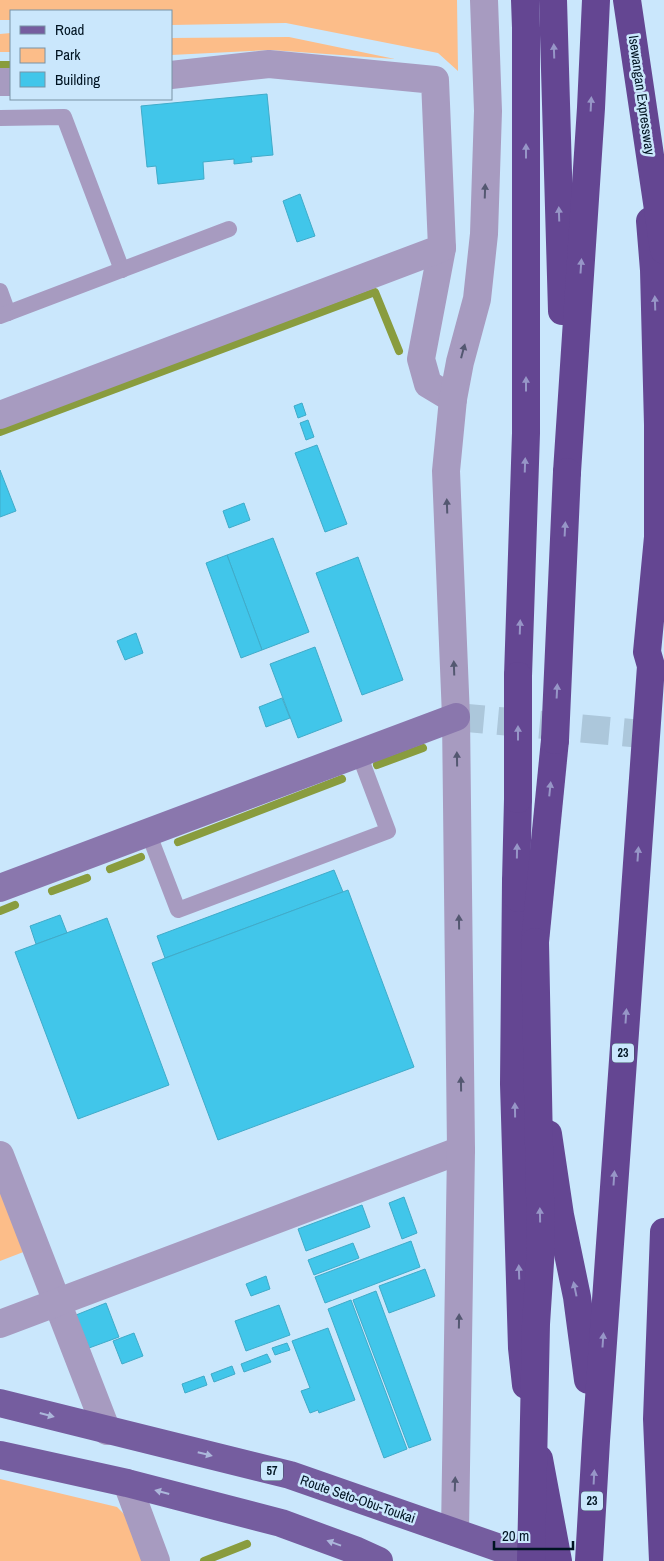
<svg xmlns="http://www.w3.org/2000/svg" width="664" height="1561" viewBox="0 0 664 1561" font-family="'Archivo Narrow',sans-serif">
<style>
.green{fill:#fcbd89}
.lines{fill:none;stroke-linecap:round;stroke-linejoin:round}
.stream{stroke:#899c3e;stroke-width:8}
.building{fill:#41c6ea;stroke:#40abc9}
.secondary-tunnel{stroke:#acc7db;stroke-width:28;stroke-dasharray:28 14;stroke-linecap:butt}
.lane{stroke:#a79bc0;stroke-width:16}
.street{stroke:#a79bc0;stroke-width:28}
.secondary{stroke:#8a77ad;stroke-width:28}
.primary{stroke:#755d9f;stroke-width:28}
.highway{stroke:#644692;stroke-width:28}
.highway-bridge{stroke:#644692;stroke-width:28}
.oneway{fill:#9796c7}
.oneway2{fill:#545871}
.oneway3{fill:#acb7db}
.labels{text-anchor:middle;stroke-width:5;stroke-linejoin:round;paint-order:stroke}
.shield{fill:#cae7fc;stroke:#3d5363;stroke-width:1}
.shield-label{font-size:12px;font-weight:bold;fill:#001422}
.street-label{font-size:14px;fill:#001422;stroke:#cae7fc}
</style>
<rect width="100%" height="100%" fill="#cae7fc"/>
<g class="green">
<polygon points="0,0 457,0 458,71 438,53 286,23 171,25 171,11 11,11 11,20 0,20"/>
<polygon points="11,33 11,52 0,52 0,34"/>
<polygon points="289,37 395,59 271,50 171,55 171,38"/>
<polygon points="0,1182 26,1251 0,1261"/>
<polygon points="0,1479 117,1507 131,1521 145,1561 0,1561"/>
</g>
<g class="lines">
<g class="stream">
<polyline points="0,65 11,65"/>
<polyline points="0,432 375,292 399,351"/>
<polyline points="377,765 423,748"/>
<polyline points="178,842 342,779"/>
<polyline points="110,869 141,857"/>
<polyline points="52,891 87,878"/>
<polyline points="0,911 15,905"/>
<polyline points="204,1561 247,1544"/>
</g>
</g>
<g class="building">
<polygon points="267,94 273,155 251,157 252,162 234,164 234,159 203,162 204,179 158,184 156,166 147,167 141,106"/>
<polygon points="300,194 315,236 297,242 283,201"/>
<polygon points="302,403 306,415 298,418 294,406"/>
<polygon points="308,420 314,437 306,440 300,423"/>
<polygon points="317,445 347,524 325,532 295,453"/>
<polygon points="0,470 16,511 0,517"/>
<polygon points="244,503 250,520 229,528 223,511"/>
<polygon points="273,538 309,632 262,650 227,555"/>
<polygon points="227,555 262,650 241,658 206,563"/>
<polygon points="358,557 403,680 362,695 316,573"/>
<polygon points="136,633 143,653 125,660 117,641"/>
<polygon points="315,647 342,721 298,738 270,664"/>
<polygon points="282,698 290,718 266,727 259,707"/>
<polygon points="334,870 343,892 165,958 157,936"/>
<polygon points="348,890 414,1067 218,1140 152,963"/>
<polygon points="60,915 67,933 36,944 30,926"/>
<polygon points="107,918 169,1085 78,1119 15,952"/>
<polygon points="404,1197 417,1233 402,1239 389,1203"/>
<polygon points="362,1205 370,1227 306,1251 298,1229"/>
<polygon points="411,1241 420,1267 325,1303 315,1277"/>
<polygon points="353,1243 359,1258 314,1275 308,1260"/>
<polygon points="425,1269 435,1296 389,1313 379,1286"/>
<polygon points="266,1276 270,1289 251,1296 246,1284"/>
<polygon points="376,1291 431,1440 409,1448 353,1300"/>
<polygon points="351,1300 407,1449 384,1458 328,1309"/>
<polygon points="106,1303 119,1337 89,1348 76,1315"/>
<polygon points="279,1305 290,1335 246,1351 235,1321"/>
<polygon points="328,1328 355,1400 319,1413 318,1410 310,1413 301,1391 310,1388 292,1341"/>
<polygon points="134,1333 143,1356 122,1364 113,1341"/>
<polygon points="287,1343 290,1350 275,1355 272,1348"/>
<polygon points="267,1354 271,1362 244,1372 241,1364"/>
<polygon points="232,1366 235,1374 214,1382 211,1374"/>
<polygon points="204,1376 207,1385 185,1393 182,1384"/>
</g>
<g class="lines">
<polyline class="secondary-tunnel" points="456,717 664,736"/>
<g class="lane">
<polyline points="0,118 64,117 122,270"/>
<polyline points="0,291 8,313"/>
<polyline points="0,316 229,229"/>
<polyline points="148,832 178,910 388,831 359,754"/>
</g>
<g class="street">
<polyline points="0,82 11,82"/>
<polyline points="442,248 421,359 428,384 453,399"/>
<polyline points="0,415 442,248 435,80 269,64 171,75"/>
<polyline points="0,1155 107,1431"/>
<polyline points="0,1324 461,1150"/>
<polyline points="127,1483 156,1561"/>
<polyline points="455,1532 461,1150 456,717 446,471 453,399 460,362 477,299 484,234 488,111 484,0"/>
</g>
<polyline class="secondary" points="0,888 456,717"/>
<g class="primary">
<polyline points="0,1403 290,1475 537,1561"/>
<polyline points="0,1455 127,1483 281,1523 357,1551 379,1561"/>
</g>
<g class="highway">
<polyline points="553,0 562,311"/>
<polyline points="567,472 591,108 596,0"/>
<polyline points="518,676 526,433 526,28 525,0"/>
<polyline points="516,881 514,1084 522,1348 526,1385"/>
<polyline points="518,898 516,881 518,799"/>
<polyline points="535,942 555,740"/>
<polyline points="548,1134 560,1215 577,1297 588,1380"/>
<polyline points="539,1459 558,1561"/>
<polyline points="589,1561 596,1441 651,666 647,652 658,537 658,425 654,270 650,221"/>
<polyline points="663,1561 657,1419 664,1232"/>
</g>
<g class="highway-bridge">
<polyline points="627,0 664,250"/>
<polyline points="518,676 518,799"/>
<polyline points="555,740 567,472"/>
<polyline points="531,1561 536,1324 541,1247 535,942"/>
</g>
</g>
<defs><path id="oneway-solid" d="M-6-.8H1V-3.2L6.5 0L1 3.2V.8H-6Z" transform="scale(1.25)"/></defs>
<g class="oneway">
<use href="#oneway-solid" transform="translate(554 51) rotate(-92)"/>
<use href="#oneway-solid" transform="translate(591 104) rotate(-87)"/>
<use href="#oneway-solid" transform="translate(526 151) rotate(-90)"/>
<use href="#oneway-solid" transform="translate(559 214) rotate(-92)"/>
<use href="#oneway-solid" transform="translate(581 266) rotate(-86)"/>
<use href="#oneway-solid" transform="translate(655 303) rotate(-92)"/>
<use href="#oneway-solid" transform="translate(526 384) rotate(-90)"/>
<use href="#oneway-solid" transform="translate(525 465) rotate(-88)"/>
<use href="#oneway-solid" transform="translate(565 529) rotate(-87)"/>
<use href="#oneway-solid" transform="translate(520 627) rotate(-88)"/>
<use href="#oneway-solid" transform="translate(557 691) rotate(-87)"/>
<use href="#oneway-solid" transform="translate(518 733) rotate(-90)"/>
<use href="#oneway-solid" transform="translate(550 789) rotate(-84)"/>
<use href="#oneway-solid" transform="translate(517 851) rotate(-89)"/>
<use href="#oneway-solid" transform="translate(638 854) rotate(-86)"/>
<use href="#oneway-solid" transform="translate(626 1016) rotate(-86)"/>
<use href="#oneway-solid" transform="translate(515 1110) rotate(-91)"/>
<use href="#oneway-solid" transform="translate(614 1178) rotate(-86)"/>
<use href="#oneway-solid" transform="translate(540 1215) rotate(-91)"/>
<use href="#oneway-solid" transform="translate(519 1272) rotate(-92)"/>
<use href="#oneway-solid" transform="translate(575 1289) rotate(-102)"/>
<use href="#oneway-solid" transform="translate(603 1340) rotate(-86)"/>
<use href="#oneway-solid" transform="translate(594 1477) rotate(-87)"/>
</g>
<g class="oneway2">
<use href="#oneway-solid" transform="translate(485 191) rotate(-88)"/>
<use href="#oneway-solid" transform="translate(463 351) rotate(-75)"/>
<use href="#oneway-solid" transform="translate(447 506) rotate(-92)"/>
<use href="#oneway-solid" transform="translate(454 668) rotate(-92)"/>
<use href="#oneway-solid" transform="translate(457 759) rotate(-91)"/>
<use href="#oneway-solid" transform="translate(459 922) rotate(-91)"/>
<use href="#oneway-solid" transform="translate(461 1084) rotate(-91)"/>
<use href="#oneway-solid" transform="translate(459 1321) rotate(-89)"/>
<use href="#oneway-solid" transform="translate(455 1484) rotate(-88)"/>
</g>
<g class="oneway3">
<use href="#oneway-solid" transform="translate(47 1415) rotate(15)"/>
<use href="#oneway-solid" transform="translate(205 1454) rotate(14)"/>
<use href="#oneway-solid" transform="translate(162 1492) rotate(-165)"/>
<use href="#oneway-solid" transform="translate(334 1543) rotate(-160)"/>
</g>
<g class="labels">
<g class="shield">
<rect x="612" y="1043.5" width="22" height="19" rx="4"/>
<rect x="261" y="1461.5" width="22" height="19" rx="4"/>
<rect x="581" y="1491.5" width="22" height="19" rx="4"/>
</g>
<g class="shield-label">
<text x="623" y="1057">23</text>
<text x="272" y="1475">57</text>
<text x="592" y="1505">23</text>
</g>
<g class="street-label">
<text transform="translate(642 95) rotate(82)" y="5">Isewangan Expressway</text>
<text transform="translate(358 1499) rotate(19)" y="5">Route Seto-Obu-Toukai</text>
</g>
</g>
<rect x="10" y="10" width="162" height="90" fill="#cae7fc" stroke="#7993a5"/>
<rect x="20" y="26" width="25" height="8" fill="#755d9f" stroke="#7993a5"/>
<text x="55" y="35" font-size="15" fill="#001422">Road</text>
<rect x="20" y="48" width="25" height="15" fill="#fcbd89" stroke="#7993a5"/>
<text x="55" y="60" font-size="15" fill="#001422">Park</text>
<rect x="20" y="72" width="25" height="15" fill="#41c6ea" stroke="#7993a5"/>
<text x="55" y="85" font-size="15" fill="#001422">Building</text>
<path d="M494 1541v8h79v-8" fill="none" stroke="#001422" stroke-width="2.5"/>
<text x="502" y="1541" font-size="15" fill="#001422" stroke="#cae7fc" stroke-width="4" paint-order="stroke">20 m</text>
</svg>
